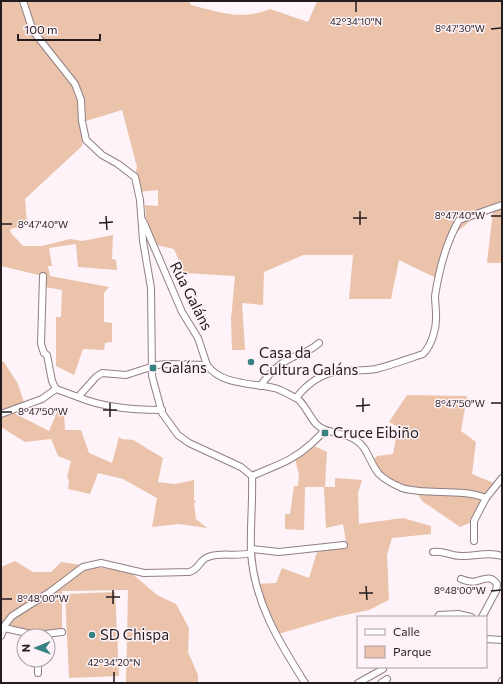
<svg xmlns="http://www.w3.org/2000/svg" width="503" height="684" viewBox="0 0 503 684" font-family="Commissioner,sans-serif">
<style>
.green{fill:#eac3aa}
.lines{fill:none;stroke-linecap:round;stroke-linejoin:round}
.minor-casing{stroke:#907f86;stroke-width:8}
.minor{stroke:#fff;stroke-width:6}
.ticks{fill:none;stroke:#231d20;stroke-width:1.5}
.poi-dot{fill:#388181;stroke:#fef3f8;stroke-width:1.5}
.labels{text-anchor:middle;stroke-width:3;stroke-linejoin:round;paint-order:stroke}
.street-label{font-size:15px;fill:#231d20;stroke:#fef3f8}
.poi-label{font-size:15px;fill:#231d20;stroke:#fef3f8;text-anchor:start}
.ticks-label{font-size:10px;text-anchor:middle;fill:#231d20;stroke:#fef3f8;stroke-width:3;stroke-linejoin:round;paint-order:stroke}
</style>
<rect width="100%" height="100%" fill="#fef3f8"/>
<g class="green">
<path d="M1,1H189L191,5C219,12 242,21 270,9L308,22L317,1H502V263H487L493,211L470,221L455,234L438,279L399,260L391,299H349L353,255H303L264,272L263,305L242,303L245,350H232L231,319L235,276L184,273L174,249L156,245L146,218L145,205L158,206V190L138,192L135,177L137,167L122,110L86,121V140L83,141L82,146L25,199L27,224L23,228H13L10,230L11,233L23,246H42L70,239L82,241L113,235L112,259L116,260L117,270L78,267L76,244L49,248L52,266H48L50,276L109,287L104,293V322L112,323V342L105,343L104,350L83,349L74,375L56,366V317H61L62,290L45,287L43,276L1,266Z"/>
<polygon points="1,361 4,362 18,384 25,405 10,411 49,431 58,410 64,412 65,430 81,430 89,453 112,463 119,437 122,439 133,440 163,458 158,482 175,484 194,480 194,500 196,501 194,504 196,519 207,528 179,524 152,527 157,498 123,479 98,473 90,494 68,489 69,480 67,477 71,461 58,456 51,439 25,442 1,427"/>
<path d="M407,395L467,396L461,431L476,442L472,474L496,484L474,521L460,527L422,501L416,490C396,488 383,479 371,462L377,456L393,454L398,427L389,422Z"/>
<polygon points="310,444 327,452 325,487 335,487 335,478 362,480 358,493 359,524 403,518 431,526 431,534 392,538 387,555 389,600 369,610 336,617 275,635 256,584 276,583 282,568 309,578 317,552 347,547 343,524 326,528 324,487 305,487 304,530 285,529 285,514 290,514 294,486 298,486 299,475 295,459"/>
<polygon points="15,561 33,572 51,572 61,562 130,572 157,595 176,604 189,628 188,652 198,675 198,683 126,683 128,590 62,591 62,632 48,634 1,628 1,567"/>
<polygon points="115,592 119,676 69,678 65,594"/>
</g>
<g class="lines">
<defs>
<g id="minor">
<path d="M23,1L33,31L75,84L81,100L82,121L86,140L102,155L118,164L135,177L140,200L143,241L151,288L152,376L162,413L178,435L189,443L241,467L252,476C253,501 250,527 251,552C254,602 279,642 305,683"/>
<polyline points="143,221 182,312 198,338 207,365"/>
<polyline points="43,276 41,344 44,353 47,355 52,381 56,389"/>
<path d="M260,386C268,375 278,364 291,358C303,352 308,353 319,343"/>
<path d="M78,397C104,408 134,410 162,410"/>
<path d="M296,398C307,384 322,373 340,371C352,370 364,371 376,369C392,365 408,359 423,354C432,345 437,327 436,314C436,308 435,302 435,296C439,270 446,243 459,220L502,205"/>
<path d="M1,414L42,399L56,389L78,397L96,377L102,373L126,375L157,365L167,364L207,365C221,385 252,383 274,388C281,389 289,395 296,398C302,400 310,417 316,424C327,435 345,431 357,441C368,448 370,464 379,474C384,479 395,485 402,488C407,490 414,490 420,491C442,493 465,490 486,498L502,478"/>
<path d="M252,476C276,465 291,462 311,444C316,439 320,437 324,430"/>
<polyline points="474,541 474,521 486,498"/>
<polyline points="251,549 279,552 344,545"/>
<path d="M433,552C443,550 450,556 461,556C475,557 487,551 502,556"/>
<path d="M461,579C466,581 472,583 477,581C485,579 491,575 497,584L496,591L482,617"/>
<polyline points="438,617 439,615 458,614 471,617"/>
<polyline points="4,628 36,635 62,632"/>
<path d="M1,636L5,625L12,616L50,592L83,567L101,563L144,573L189,572C199,570 199,560 208,557C220,552 237,557 251,553"/>
<polyline points="486,639 502,640"/>
<polyline points="38,673 38,660"/>
<polyline points="358,683 383,669"/>
<polyline points="381,683 387,679"/>
<polyline points="501,683 502,681"/>
</g>
</defs>
<use href="#minor" class="minor-casing"/>
<use href="#minor" class="minor"/>
</g>
<path class="ticks" d="M356,2V12M491,29L501,28M360,211V225M106,216L107,230M491,216H501M353,218H367M99,223L113,222M2,224H12M363,398V412M110,403V417M491,403H501M356,406L370,405M103,410H117M2,412H12M366,586L367,600M113,590V604M491,591L501,590M359,593H373M106,597H120M2,599H12M114,672V682"/>
<g class="poi-dot">
<circle cx="251" cy="362" r="4"/>
<rect x="149" y="364" width="8" height="8" rx="2"/>
<rect x="321" y="429" width="8" height="8" rx="2"/>
<circle cx="92" cy="635" r="4"/>
</g>
<g class="labels">
<g class="street-label">
<text transform="translate(191 296) rotate(63)" y="5">Rúa Galáns</text>
</g>
<g class="poi-label">
<text x="259" y="358">Casa da<tspan x="259" dy="17">Cultura Galáns</tspan></text>
<text x="161" y="373">Galáns</text>
<text x="333" y="438">Cruce Eibiño</text>
<text x="100" y="640">SD Chispa</text>
</g>
</g>
<g class="ticks-label">
<text x="356" y="25">42°34'10"N</text>
<text x="460" y="32">8°47'30"W</text>
<text x="460" y="219">8°47'40"W</text>
<text x="43" y="228">8°47'40"W</text>
<text x="460" y="407">8°47'50"W</text>
<text x="43" y="415">8°47'50"W</text>
<text x="460" y="594">8°48'00"W</text>
<text x="43" y="602">8°48'00"W</text>
<text x="114" y="666">42°34'20"N</text>
</g>
<rect width="503" height="684" fill="none" stroke="#231d20" stroke-width="4"/>
<rect x="357" y="616" width="130" height="52" fill="#fef3f8" stroke="#a69da2"/>
<rect x="365" y="629" width="20" height="6" fill="#ffffff" stroke="#a69da2"/>
<text x="393" y="636" font-size="12" fill="#231d20">Calle</text>
<rect x="365" y="646" width="20" height="12" fill="#eac3aa" stroke="#a69da2"/>
<text x="393" y="656" font-size="12" fill="#231d20">Parque</text>
<g transform="translate(36 648) rotate(269)"><circle r="19" fill="#fef3f8" stroke="#a69da2"/>
<path d="M0-3L7 15L0 10L-7 15Z" fill="#388181"/>
<text y="-6" font-size="11" font-weight="bold" text-anchor="middle" fill="#231d20">N</text>
</g>
<path d="M18 34v6h82v-6" fill="none" stroke="#231d20" stroke-width="2"/>
<text x="24" y="34" font-size="12" fill="#231d20" stroke="#fef3f8" stroke-width="3" paint-order="stroke">100 m</text>
</svg>
